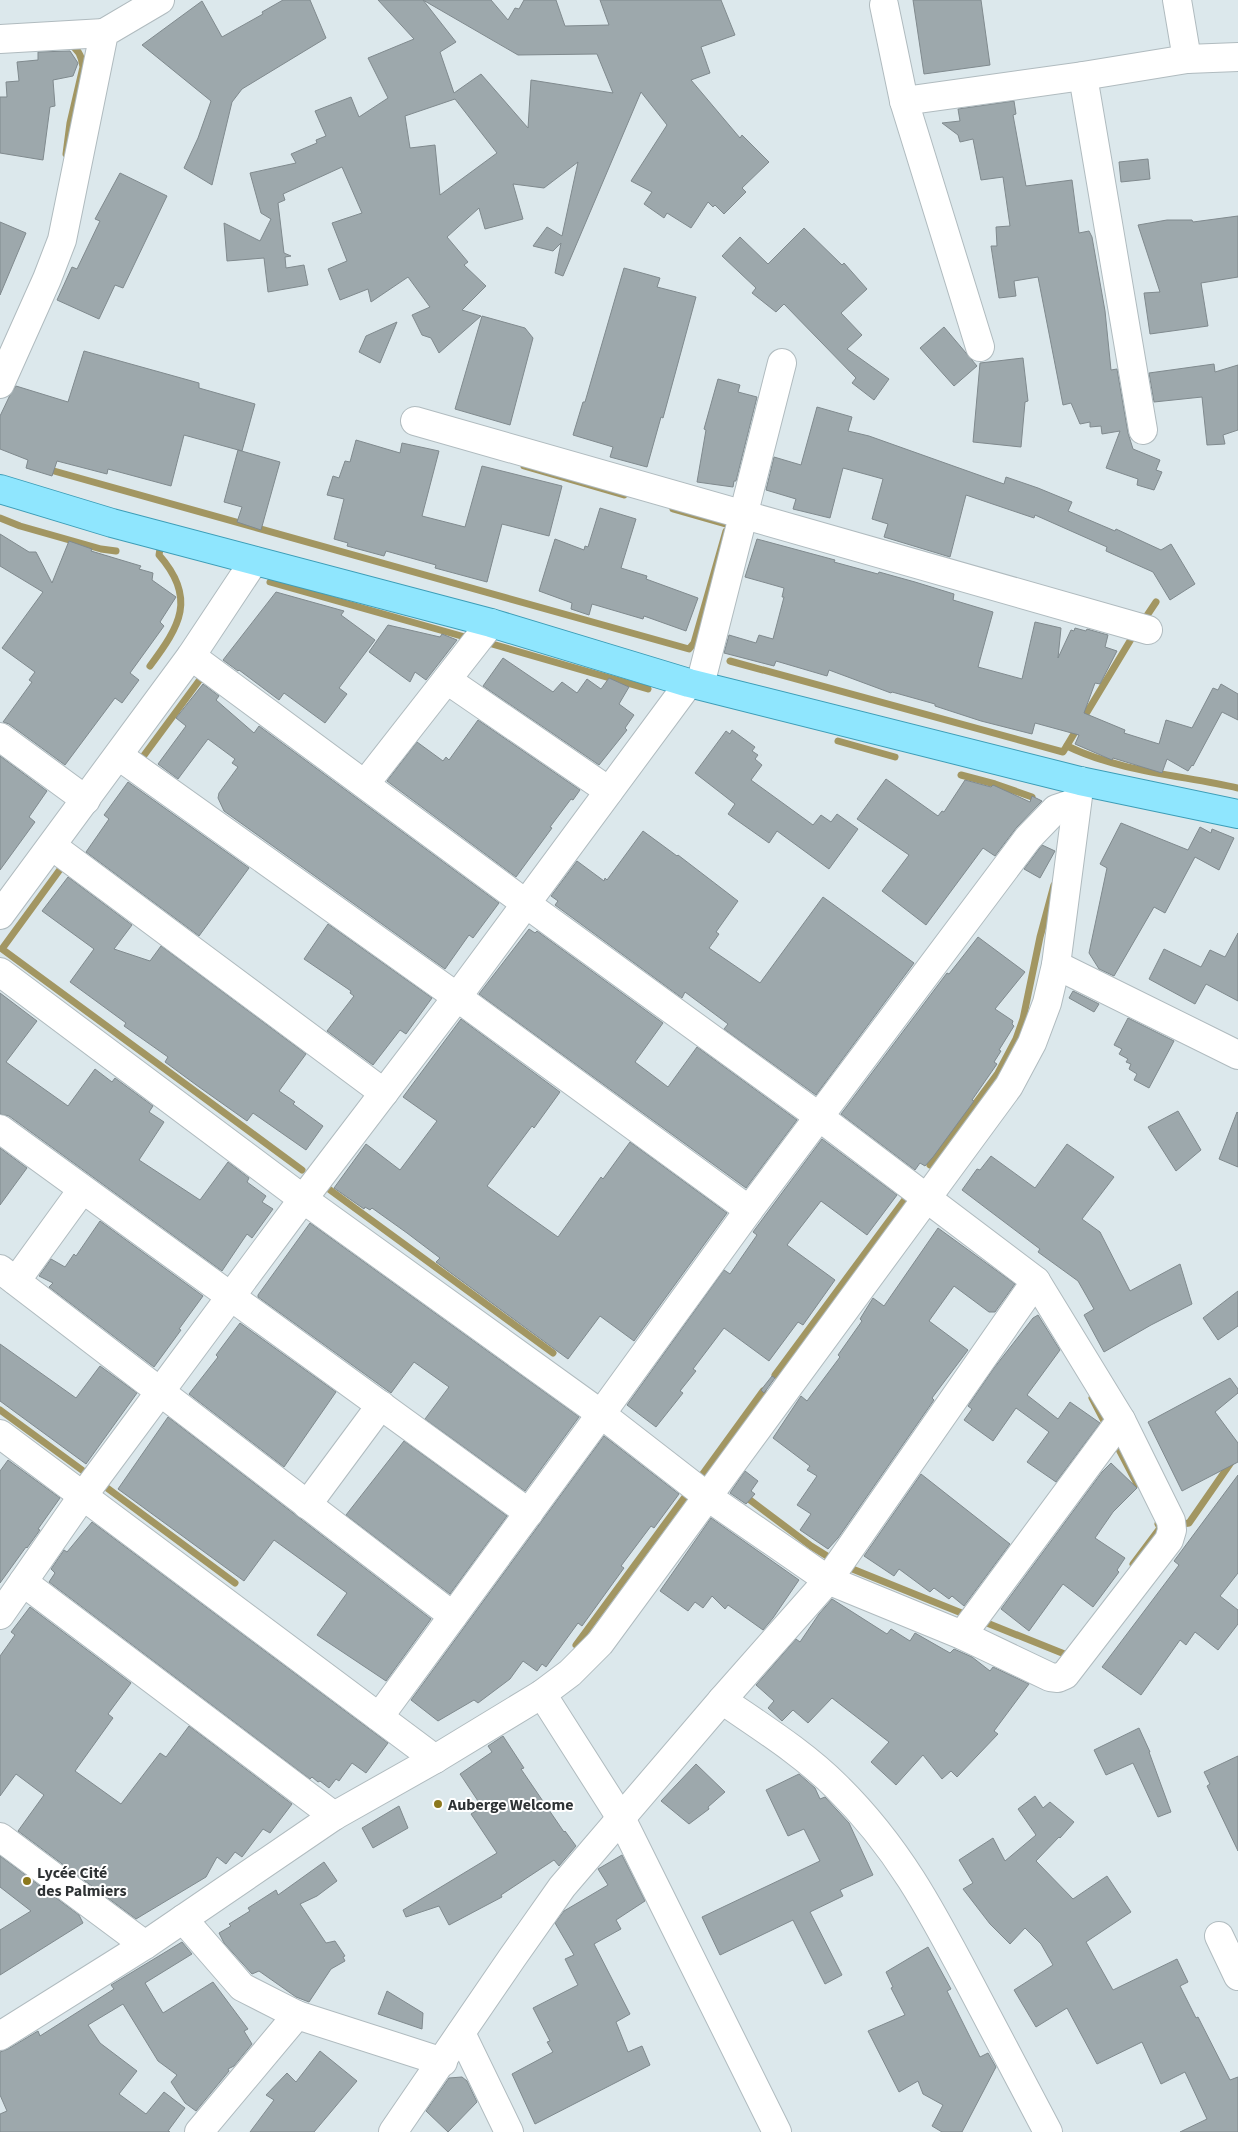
<svg xmlns="http://www.w3.org/2000/svg" width="1238" height="2132" viewBox="0 0 1238 2132" font-family="'Source Sans 3',sans-serif">
<style>
.lines{fill:none;stroke-linecap:round;stroke-linejoin:round}
.stream{stroke:#a29662;stroke-width:7}
.building{fill:#9da8ac;stroke:#808a8e;fill-rule:evenodd}
.minor-casing{stroke:#b0bbbf;stroke-width:30}
.major-casing{stroke:#3d9db7;stroke-width:30}
.minor{stroke:#fff;stroke-width:28}
.major{stroke:#8fe6fe;stroke-width:28}
.poi-dot{fill:#8c781d;stroke:#fff;stroke-width:2}
.labels{text-anchor:middle;stroke-width:4;stroke-linejoin:round;paint-order:stroke}
.poi-label{font-size:16px;font-weight:bold;fill:#2e3234;stroke:#fff;text-anchor:start}
</style>
<rect width="100%" height="100%" fill="#dce8ec"/>
<g class="lines">
<g class="stream">
<path d="M66,154L70,123L83,67C82,58 78,48 69,44"/>
<polyline points="524,466 624,495"/>
<polyline points="54,471 689,649 694,643 726,531"/>
<polyline points="673,509 729,525"/>
<polyline points="0,518 20,526 101,549 116,551"/>
<polyline points="270,582 472,639"/>
<polyline points="1142,623 1156,602"/>
<polyline points="485,642 648,689"/>
<polyline points="730,661 1063,752 1136,631"/>
<path d="M150,666C180,626 197,598 159,555L160,549"/>
<polyline points="838,741 895,757"/>
<path d="M1067,746C1121,772 1180,775 1238,788"/>
<polyline points="142,758 204,674"/>
<polyline points="961,775 995,784 1032,797"/>
<polyline points="64,864 2,949 302,1170"/>
<polyline points="930,1165 998,1073 1016,1039 1023,1019 1040,937 1054,885"/>
<polyline points="326,1187 553,1353"/>
<polyline points="775,1375 909,1194"/>
<polyline points="1092,1398 1106,1425"/>
<polyline points="0,1410 86,1473"/>
<polyline points="1114,1440 1137,1484"/>
<polyline points="702,1475 763,1391"/>
<polyline points="99,1482 235,1583"/>
<polyline points="750,1500 811,1546 835,1561"/>
<polyline points="1183,1524 1189,1523 1232,1461"/>
<polyline points="1133,1564 1160,1528 1158,1524"/>
<polyline points="845,1566 969,1616"/>
<polyline points="982,1621 1067,1655 1071,1649"/>
<polyline points="576,1645 690,1490"/>
</g>
</g>
<g class="building">
<polygon points="283,0 310,0 326,38 242,89 232,102 212,185 184,168 198,138 211,101 142,45 202,1 222,37 263,14 262,12"/>
<path d="M378,0H423L456,42L440,52L454,93L481,74L528,128L531,80L613,93L597,54L518,55L423,0H491L508,20L515,8L519,9L524,0H556L565,26L609,25L600,0H721L735,35L701,47L710,73L691,80L740,138L742,135L769,162L742,188L746,192L724,214L715,205L713,207L708,202L691,228L667,213L664,218L644,204L652,192L631,181L667,125L641,92L563,276L555,273L561,243L553,251L533,246L547,227L562,236L578,162L544,188L513,184L523,219L485,229L479,208L447,237L468,262L464,265L486,286L462,310L481,316L439,353L431,338L422,335L412,315L430,307L408,277L371,302L368,289L340,300L328,269L347,261L332,223L362,213L342,167L283,194L285,200L278,203L284,253L291,256L285,257L286,268L304,265L308,285L268,292L264,258L227,261L224,223L260,241L271,219L261,213L250,173L296,163L291,154L317,143L316,140L326,136L315,111L351,97L359,117L388,98L368,58L414,39ZM455,99L497,153L440,195L435,145L410,148L405,116Z"/>
<polygon points="913,0 981,0 990,65 924,74"/>
<polygon points="70,51 78,63 73,76 53,80 55,106 50,107 43,160 0,153 0,97 7,97 6,82 19,81 17,62 38,60 38,52"/>
<polygon points="1014,101 1016,114 1013,115 1026,186 1072,180 1079,233 1089,231 1092,237 1105,311 1111,370 1117,369 1128,433 1133,449 1160,460 1156,470 1162,472 1154,490 1137,485 1138,479 1106,468 1120,431 1102,434 1101,426 1090,427 1090,422 1080,424 1071,403 1063,405 1038,277 1014,281 1016,296 999,298 991,246 997,246 996,227 1010,226 1003,177 981,180 973,139 960,142 958,135 942,123 960,121 958,109"/>
<polygon points="1148,159 1150,179 1121,182 1119,162"/>
<polygon points="120,173 167,196 123,288 115,285 99,319 57,300 72,267 77,269 100,221 95,219"/>
<polygon points="1238,216 1238,277 1201,283 1208,326 1150,334 1144,293 1160,292 1138,225 1167,220 1192,220 1193,222"/>
<polygon points="0,222 26,233 0,295"/>
<polygon points="804,228 842,265 844,263 867,289 841,313 862,335 847,349 889,379 874,400 852,383 856,378 784,304 776,312 752,293 756,288 722,256 740,237 768,264"/>
<polygon points="624,268 660,278 657,287 696,297 663,418 661,417 647,467 610,457 613,447 573,435 583,402 585,402"/>
<polygon points="482,316 525,328 533,338 510,425 455,409"/>
<polygon points="397,322 380,363 359,352 366,336"/>
<polygon points="944,327 977,366 954,386 920,348"/>
<polygon points="84,351 199,383 199,388 255,404 242,451 184,435 171,486 108,469 107,474 57,461 52,476 26,468 28,460 0,449 0,416 10,395 16,386 68,402"/>
<polygon points="1023,358 1028,401 1025,402 1021,447 973,442 980,363"/>
<polygon points="1214,364 1215,372 1238,365 1238,430 1223,435 1225,444 1207,445 1202,397 1154,402 1149,373"/>
<polygon points="718,379 740,385 738,392 757,397 736,481 734,481 733,487 697,482 706,430 704,429"/>
<polygon points="817,407 852,417 848,431 869,436 1004,484 1006,477 1038,488 1072,502 1068,511 1115,531 1116,529 1161,550 1171,544 1195,584 1170,600 1153,572 1106,551 1107,547 1035,515 1034,518 966,495 950,557 884,537 888,524 872,519 883,479 843,468 830,518 793,509 796,499 766,490 774,457 801,465"/>
<polygon points="356,440 400,453 402,443 439,451 422,516 465,527 482,466 562,486 549,536 502,524 487,582 435,568 436,565 386,551 384,556 347,546 348,543 334,539 344,499 327,495 333,476 339,478 345,461 350,462"/>
<polygon points="238,450 280,462 261,530 237,522 242,507 224,502"/>
<polygon points="600,508 636,519 621,568 647,576 646,579 698,598 686,631 644,616 643,619 592,604 589,615 571,609 572,603 539,591 555,539 584,550 585,546 588,547"/>
<polygon points="0,534 29,552 36,552 52,583 69,541 92,549 91,551 141,566 139,569 153,573 152,580 176,597 160,622 164,626 130,673 139,680 122,703 115,698 65,765 9,724 3,722 32,682 29,680 35,672 2,648 43,592 0,566"/>
<polygon points="757,539 835,560 834,562 878,574 879,572 915,582 954,594 953,600 993,612 978,667 1022,679 1035,622 1061,628 1058,658 1071,630 1074,631 1075,628 1086,631 1087,629 1108,635 1105,647 1117,651 1100,684 1095,683 1084,713 1125,730 1124,733 1159,744 1166,720 1192,728 1213,688 1218,690 1221,684 1238,694 1238,720 1222,712 1193,766 1192,765 1188,771 1167,759 1162,773 1113,758 1112,760 1075,744 1079,735 1035,723 1032,734 981,721 935,706 935,704 892,692 891,693 829,670 827,676 776,661 774,666 724,653 729,635 756,643 759,635 773,639 784,597 782,597 784,588 745,577"/>
<polygon points="276,592 344,611 341,615 375,640 339,688 347,694 325,723 284,693 279,700 239,670 238,671 223,660"/>
<polygon points="388,625 440,637 442,634 457,640 426,680 415,672 410,682 369,652"/>
<polygon points="503,658 553,692 562,682 577,693 587,679 601,689 609,678 629,687 619,704 634,715 625,728 627,730 599,765 483,686"/>
<polygon points="203,684 219,696 216,700 254,733 259,726 499,903 473,938 469,935 445,969 224,811 218,798 219,793 238,767 232,763 235,759 208,739 178,779 158,764 186,726 176,718"/>
<polygon points="478,720 580,790 573,800 571,799 550,827 552,828 516,877 387,781 417,742 443,761 446,757 449,760"/>
<polygon points="732,730 755,747 752,751 758,755 755,759 762,765 751,780 813,825 821,815 831,822 837,814 858,829 829,869 777,831 769,843 728,814 735,804 695,773 726,731 730,734"/>
<polygon points="0,756 47,791 29,817 35,822 0,870"/>
<polygon points="886,779 938,816 942,811 944,812 965,780 991,787 993,785 1030,802 1032,796 1042,801 1017,827 995,856 983,848 926,925 882,891 909,855 857,819"/>
<polygon points="128,782 249,868 199,936 86,852 109,819 104,815"/>
<polygon points="1121,823 1188,850 1200,827 1211,833 1212,829 1234,838 1219,870 1195,857 1165,913 1154,907 1114,976 1099,969 1089,953 1107,868 1100,864"/>
<polygon points="643,831 677,856 678,855 738,901 716,932 719,934 709,948 760,983 823,897 914,963 816,1095 724,1029 728,1024 685,992 682,998 555,905 558,901 551,896 577,861 604,881 605,878 607,880"/>
<polygon points="1042,845 1055,851 1040,878 1024,869"/>
<polygon points="68,877 132,925 114,949 150,961 161,946 306,1054 279,1091 295,1102 293,1104 323,1126 306,1150 253,1113 247,1121 199,1087 165,1062 168,1057 124,1026 126,1023 70,982 94,949 42,911"/>
<polygon points="328,924 432,998 406,1034 400,1030 373,1065 327,1031 354,996 350,993 351,991 304,959"/>
<polygon points="529,929 535,933 537,931 663,1023 635,1062 668,1087 697,1047 797,1120 746,1188 479,994"/>
<polygon points="1238,933 1238,1001 1206,984 1195,1004 1149,979 1164,949 1201,967 1210,950 1225,957"/>
<polygon points="978,937 1025,972 995,1009 1013,1021 1012,1024 1014,1026 999,1050 1001,1051 994,1062 997,1064 972,1100 974,1101 933,1157 925,1166 920,1163 915,1170 841,1114 947,973 949,974"/>
<polygon points="1073,991 1099,1004 1094,1012 1069,998"/>
<polygon points="0,993 37,1021 6,1062 68,1106 95,1069 112,1082 115,1078 153,1106 149,1112 164,1122 139,1160 200,1200 228,1162 249,1178 247,1182 266,1196 262,1202 273,1209 252,1238 247,1234 222,1271 9,1116 0,1114"/>
<polygon points="1128,1018 1174,1041 1149,1088 1134,1080 1137,1074 1129,1069 1131,1064 1126,1062 1128,1059 1119,1054 1122,1049 1114,1045"/>
<polygon points="461,1019 560,1092 534,1128 532,1126 487,1186 520,1210 558,1237 601,1177 603,1179 630,1142 727,1213 634,1341 600,1316 568,1359 436,1262 440,1258 407,1233 372,1208 370,1210 365,1207 364,1209 334,1188 366,1144 400,1170 437,1121 403,1097"/>
<polygon points="1178,1111 1201,1150 1176,1171 1148,1127"/>
<polygon points="1237,1112 1238,1113 1238,1167 1219,1159"/>
<polygon points="822,1139 897,1195 867,1235 821,1201 787,1245 835,1280 803,1325 798,1322 769,1361 724,1328 693,1369 696,1371 680,1391 683,1393 656,1427 627,1405 724,1270 730,1274 757,1235 753,1232"/>
<polygon points="1067,1144 1114,1177 1082,1219 1100,1232 1130,1291 1180,1264 1192,1304 1151,1325 1104,1352 1084,1315 1094,1309 1078,1281 1038,1252 1040,1249 962,1190 977,1169 980,1170 991,1156 1035,1188"/>
<polygon points="0,1148 27,1168 0,1205"/>
<polygon points="100,1221 203,1296 179,1329 181,1330 154,1367 49,1287 53,1283 39,1276 51,1259 65,1267 74,1254 76,1256"/>
<polygon points="310,1223 579,1417 525,1491 425,1419 449,1387 414,1362 391,1393 258,1297 258,1295"/>
<polygon points="938,1228 1015,1284 995,1312 989,1312 954,1286 929,1321 968,1350 932,1398 934,1400 838,1538 828,1549 800,1530 811,1514 797,1505 817,1476 807,1470 810,1466 773,1438 801,1396 807,1401 840,1357 838,1355 862,1321 860,1319 873,1298 884,1306"/>
<polygon points="1238,1291 1238,1326 1218,1340 1203,1318"/>
<polygon points="1038,1315 1060,1350 1027,1395 1058,1419 1070,1402 1100,1423 1056,1482 1027,1462 1049,1432 1016,1408 993,1441 964,1420 972,1409 968,1406 994,1368 1033,1318"/>
<polygon points="240,1323 336,1392 284,1467 189,1394 218,1357 216,1355"/>
<polygon points="0,1344 76,1398 100,1366 137,1393 86,1464 0,1401"/>
<polygon points="772,1376 775,1378 764,1393 761,1390"/>
<polygon points="1230,1378 1238,1389 1238,1393 1215,1412 1238,1443 1238,1462 1182,1491 1148,1422"/>
<polygon points="168,1417 431,1619 386,1681 317,1635 347,1593 274,1540 244,1581 118,1489"/>
<polygon points="604,1436 679,1494 654,1528 651,1526 621,1566 624,1568 582,1626 578,1623 546,1667 542,1664 537,1671 523,1661 510,1679 478,1703 474,1700 438,1721 411,1700"/>
<polygon points="404,1441 507,1516 450,1594 346,1515"/>
<polygon points="8,1460 60,1498 38,1529 40,1530 27,1548 26,1547 0,1583 0,1471"/>
<polygon points="1111,1463 1137,1488 1113,1512 1095,1538 1125,1558 1117,1570 1119,1572 1093,1607 1063,1584 1029,1631 1001,1609 1102,1472"/>
<polygon points="745,1471 758,1481 751,1491 755,1494 746,1504 730,1493"/>
<polygon points="921,1474 1010,1544 964,1606 952,1596 949,1599 934,1588 930,1592 899,1569 894,1576 864,1556"/>
<polygon points="1238,1475 1238,1573 1220,1596 1238,1610 1238,1624 1218,1650 1195,1632 1186,1645 1180,1640 1141,1695 1102,1667 1179,1565 1174,1561"/>
<polygon points="711,1518 799,1580 773,1618 763,1630 728,1605 725,1609 712,1596 703,1608 695,1602 688,1611 660,1591"/>
<polygon points="92,1522 388,1743 366,1773 352,1763 339,1781 336,1779 329,1788 320,1781 318,1782 312,1777 310,1779 49,1582 55,1573 51,1569 64,1550 67,1552"/>
<polygon points="832,1599 887,1634 891,1629 910,1641 915,1633 950,1653 954,1649 972,1657 990,1671 993,1667 1029,1684 994,1731 998,1734 957,1777 951,1771 942,1779 923,1755 896,1785 871,1762 889,1742 832,1698 808,1723 793,1710 782,1721 768,1708 774,1701 756,1685 796,1639 800,1642 819,1614"/>
<polygon points="30,1607 131,1683 108,1714 113,1718 75,1771 121,1804 160,1753 166,1757 189,1726 292,1804 270,1833 263,1829 242,1857 235,1852 226,1864 217,1857 206,1877 136,1919 18,1831 44,1795 16,1774 0,1796 0,1656 15,1635 11,1632"/>
<polygon points="1139,1728 1150,1752 1149,1752 1171,1812 1158,1817 1133,1763 1106,1775 1094,1750"/>
<polygon points="503,1736 524,1768 521,1769 564,1832 565,1831 576,1846 559,1866 554,1860 501,1895 502,1897 449,1925 439,1906 406,1917 403,1910 497,1853 471,1814 482,1807 460,1774 492,1752 488,1746"/>
<polygon points="1238,1756 1238,1851 1207,1786 1210,1784 1204,1772"/>
<polygon points="696,1764 725,1792 708,1807 709,1809 689,1824 661,1801"/>
<polygon points="799,1774 815,1788 820,1799 825,1797 849,1823 873,1875 840,1890 843,1896 810,1912 842,1975 825,1984 793,1920 720,1955 702,1917 820,1861 804,1829 788,1836 766,1790"/>
<polygon points="1035,1796 1043,1808 1050,1802 1074,1822 1060,1838 1059,1837 1036,1861 1073,1899 1107,1876 1131,1912 1086,1942 1113,1990 1177,1959 1188,1982 1180,1986 1196,2018 1198,2017 1230,2080 1238,2077 1238,2132 1180,2132 1207,2119 1185,2072 1161,2084 1142,2042 1097,2064 1067,2008 1036,2027 1014,1990 1053,1965 1041,1944 1025,1928 1010,1944 990,1924 963,1889 973,1883 959,1860 993,1838 1005,1861 1036,1835 1018,1809"/>
<polygon points="399,1806 408,1828 373,1848 362,1828"/>
<polygon points="622,1855 645,1901 616,1920 621,1929 594,1944 630,2014 616,2022 628,2052 642,2046 650,2065 535,2124 512,2074 553,2052 547,2042 550,2041 533,2008 578,1985 565,1959 574,1955 555,1923 564,1911 608,1885 598,1869"/>
<polygon points="0,1856 79,1915 83,1923 0,1975 0,1930 31,1911 0,1887"/>
<polygon points="324,1862 337,1881 317,1896 300,1904 326,1943 335,1941 345,1956 343,1957 345,1961 331,1969 309,2002 296,1997 259,1971 252,1974 224,1943 219,1933 231,1926 229,1924 250,1911 248,1908 276,1890 278,1895"/>
<polygon points="182,1942 192,1954 145,1983 163,2013 213,1982 248,2029 244,2031 252,2044 234,2066 228,2069 229,2071 196,2111 185,2103 171,2082 177,2075 158,2061 123,2004 88,2025 100,2043 137,2071 119,2094 146,2114 164,2092 185,2108 168,2131 170,2132 0,2132 0,2114 7,2111 0,2095 0,2052 8,2049 38,2031 40,2036 114,1989 111,1985"/>
<polygon points="928,1947 951,1989 947,1991 980,2057 988,2053 996,2067 962,2132 942,2132 932,2126 943,2105 923,2094 918,2081 899,2092 868,2031 905,2015 891,1988 893,1987 886,1972"/>
<polygon points="387,1991 423,2013 422,2029 378,2014"/>
<polygon points="320,2051 357,2081 314,2132 250,2132 274,2100 266,2095 287,2073 296,2082"/>
<polygon points="462,2077 467,2081 477,2102 448,2132 426,2111 449,2078"/>
</g>
<g class="lines">
<defs>
<g id="minor">
<polyline points="1177,0 1187,59"/>
<polyline points="884,5 904,101 980,347"/>
<polyline points="0,39 104,33"/>
<polyline points="1083,76 1143,430"/>
<polyline points="904,101 1083,76 1187,59 1238,57"/>
<polyline points="0,384 47,279 62,240 104,33 160,0"/>
<polyline points="415,421 1148,630"/>
<polyline points="191,656 525,903 818,1116 1036,1281 1121,1420 962,1635"/>
<polyline points="447,680 609,791"/>
<polyline points="700,685 782,363"/>
<polyline points="0,737 86,800"/>
<polyline points="119,756 457,997 749,1210"/>
<polyline points="365,784 491,623"/>
<polyline points="52,846 384,1093"/>
<polyline points="0,915 191,656 254,561"/>
<polyline points="1056,965 1238,1055"/>
<polyline points="0,972 303,1199 601,1414 708,1497 828,1580 962,1635 1050,1677 1058,1678 1065,1675 1169,1540 1172,1530 1171,1521 1121,1420"/>
<polyline points="0,1129 529,1513"/>
<polyline points="0,1269 453,1616"/>
<polyline points="16,1281 82,1190"/>
<polyline points="0,1434 435,1759"/>
<polyline points="307,1505 381,1405"/>
<polyline points="23,1582 334,1816"/>
<polyline points="0,1615 82,1497 303,1199 457,997 689,683"/>
<polyline points="542,1694 621,1818 777,2132"/>
<polyline points="722,1700 828,1580 1036,1281"/>
<polyline points="379,1717 601,1414 749,1210 1028,838 1056,809 1077,802"/>
<polyline points="0,1837 145,1945"/>
<polyline points="183,1919 242,1987 297,2015 443,2062"/>
<polyline points="1219,1936 1238,1976"/>
<polyline points="461,2033 509,2132"/>
<polyline points="0,2036 145,1945 334,1816 435,1759 542,1694 570,1673 600,1643 1009,1086 1032,1043 1047,1003 1056,965 1080,781"/>
<polyline points="199,2132 297,2015"/>
<path d="M393,2132L512,1958L562,1887L722,1700C761,1727 803,1753 837,1787C898,1847 931,1910 970,1984C996,2033 1022,2083 1048,2132"/>
</g>
<polyline id="major" points="0,489 112,523 491,623 689,683 1080,781 1238,814"/>
</defs>
<use href="#minor" class="minor-casing"/>
<use href="#major" class="major-casing"/>
<use href="#minor" class="minor"/>
<use href="#major" class="major"/>
</g>
<g class="poi-dot">
<circle cx="438" cy="1804" r="5"/>
<circle cx="27" cy="1881" r="5"/>
</g>
<g class="labels">
<g class="poi-label">
<text x="448" y="1810">Auberge Welcome</text>
<text x="37" y="1878">Lycée Cité<tspan x="37" dy="18">des Palmiers</tspan></text>
</g>
</g>
</svg>
